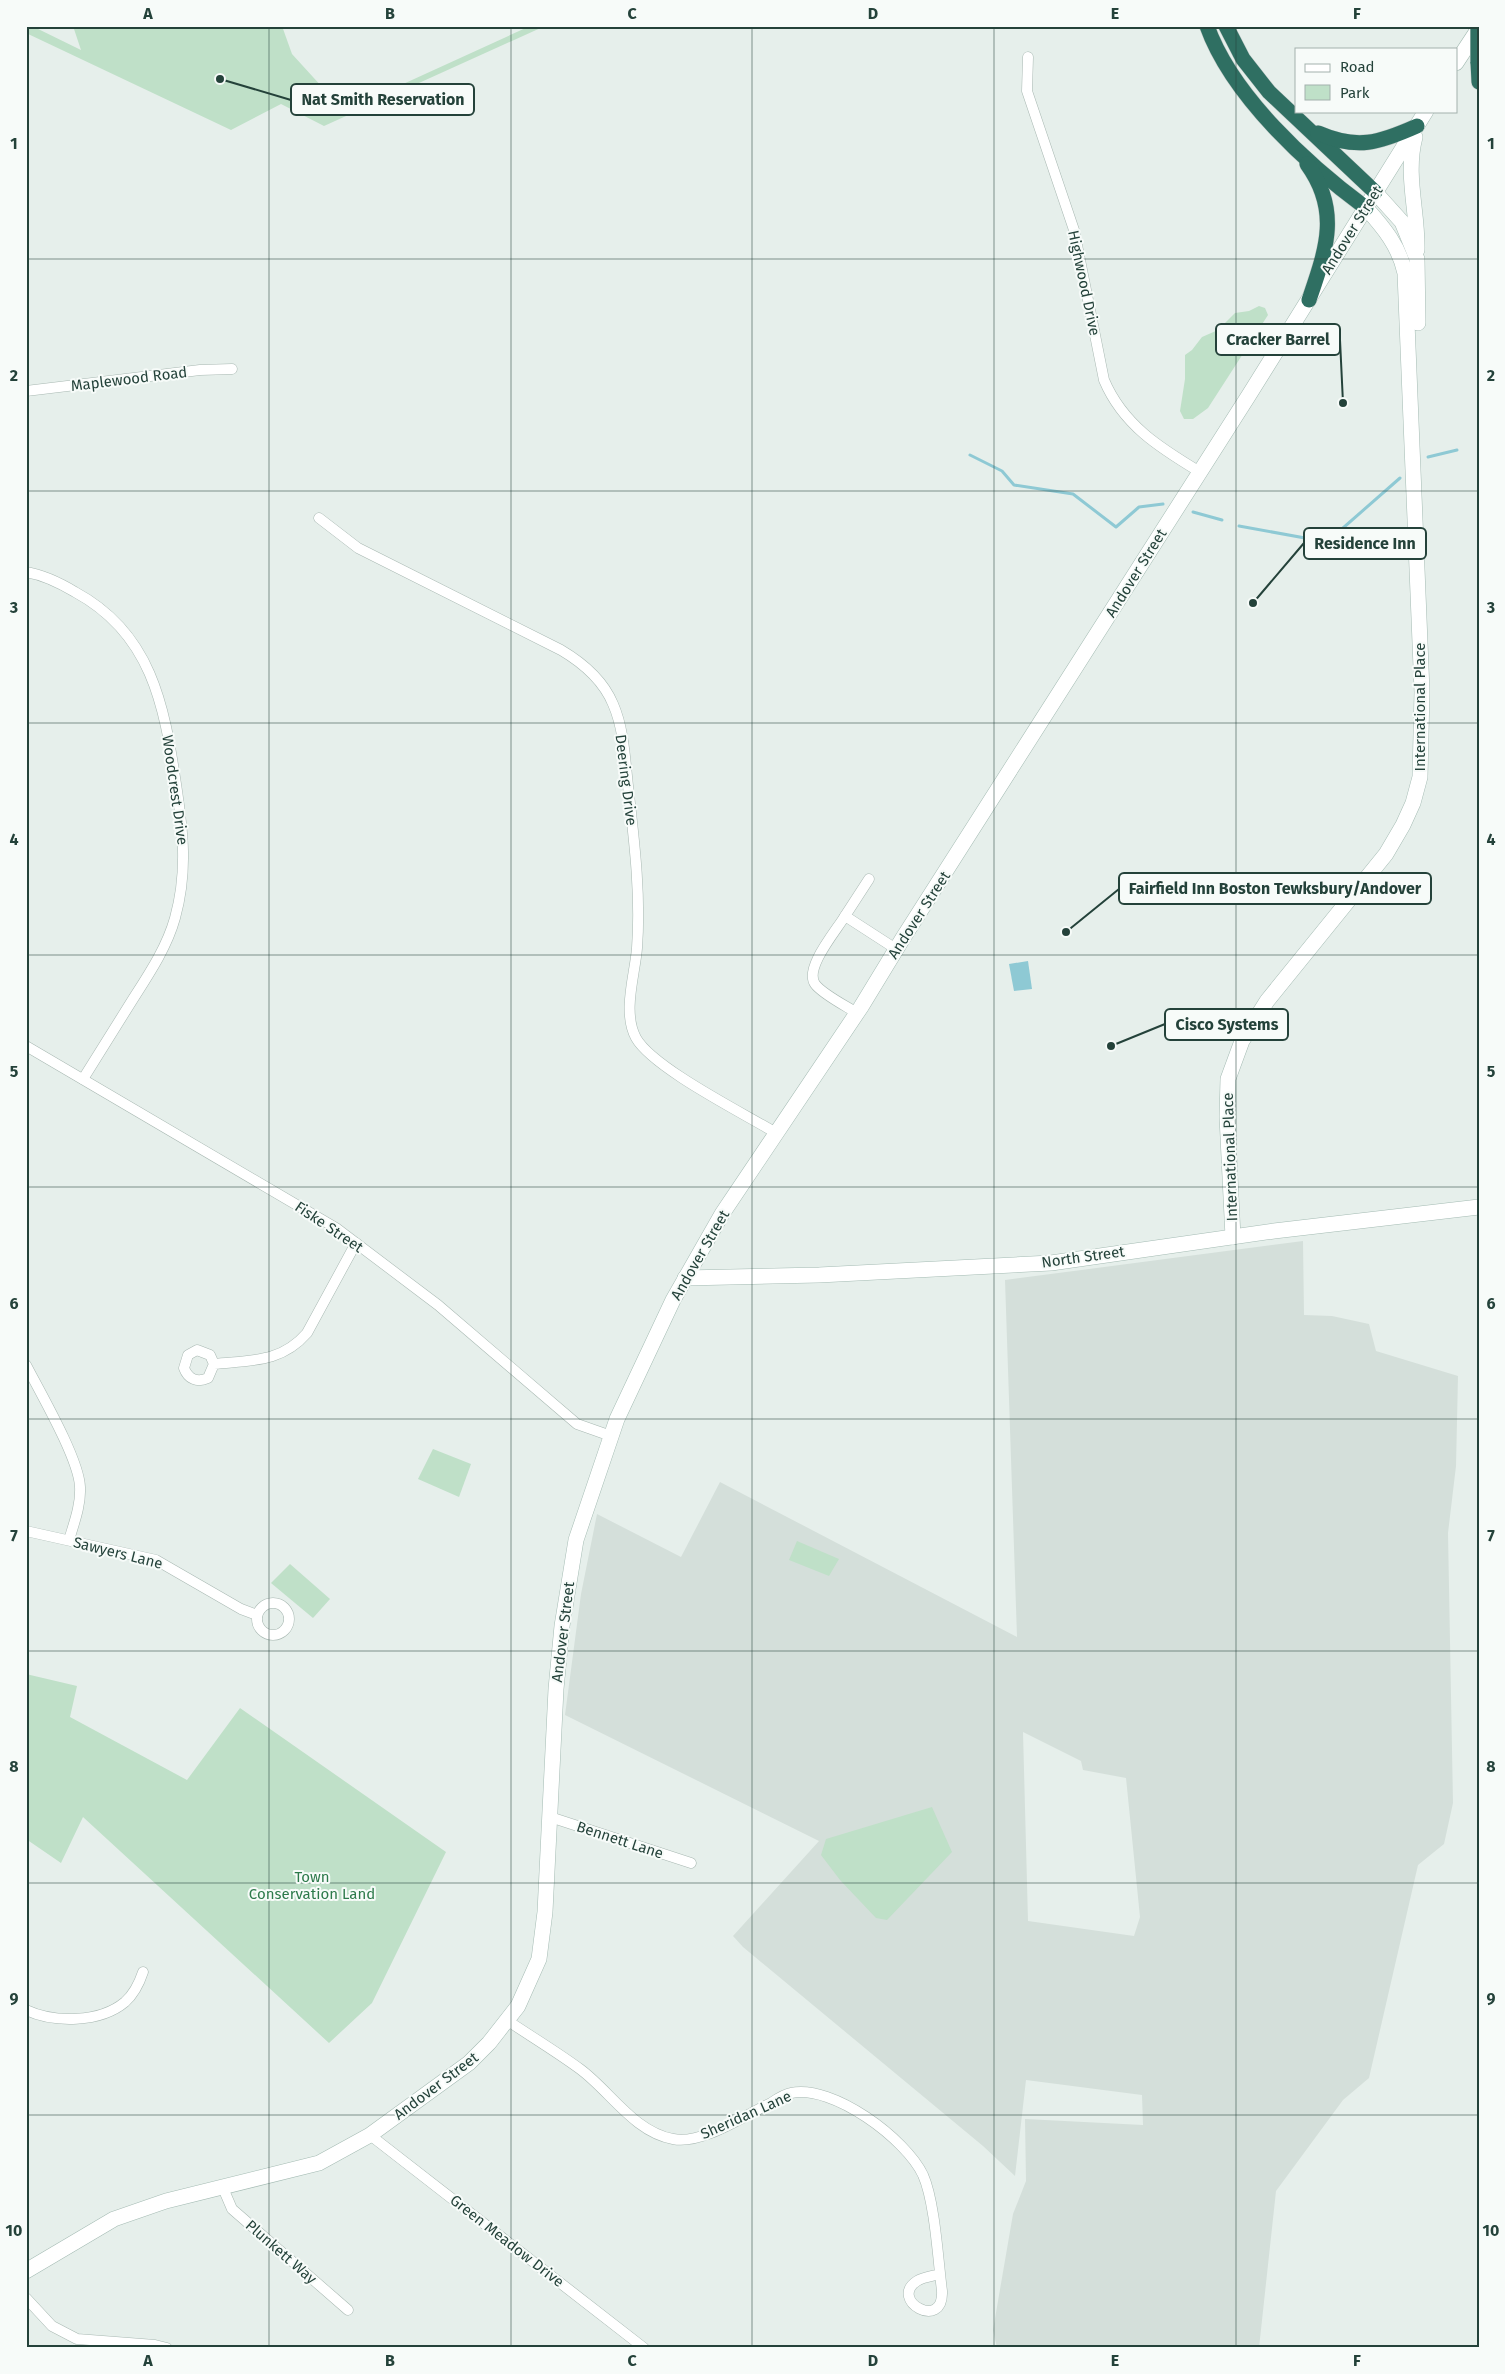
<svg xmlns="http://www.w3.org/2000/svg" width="1505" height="2374" viewBox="0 0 1505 2374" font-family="'Fira Sans',sans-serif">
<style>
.built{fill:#d4dfda;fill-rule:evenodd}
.green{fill:#bfe0c8}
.water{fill:#8ec9d4}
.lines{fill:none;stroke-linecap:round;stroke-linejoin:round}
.stream{stroke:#8ec9d4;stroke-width:3}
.street-casing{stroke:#a8b8b2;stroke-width:11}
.secondary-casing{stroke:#a4bbb3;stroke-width:16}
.highway-casing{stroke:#c2cac8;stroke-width:16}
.street{stroke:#fff;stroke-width:10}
.secondary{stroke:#fff;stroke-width:15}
.highway{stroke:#2f6f62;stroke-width:15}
.highway-bridge-casing{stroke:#c2cac8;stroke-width:16;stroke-linecap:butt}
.highway-bridge{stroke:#2f6f62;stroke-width:15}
.grid{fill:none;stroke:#24423a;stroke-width:1;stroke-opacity:0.55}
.labels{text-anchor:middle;stroke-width:4;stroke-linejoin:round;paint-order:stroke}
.street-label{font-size:15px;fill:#24423a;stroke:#f7fbf9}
.park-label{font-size:15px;fill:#2d7a4b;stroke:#f7fbf9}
.leader{fill:none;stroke:#24423a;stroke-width:2}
.callout-dot{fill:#24423a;stroke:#f7fbf9;stroke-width:2}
.callout{fill:#f7fbf9;stroke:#24423a;stroke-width:2}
.callout-label{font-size:16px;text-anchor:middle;font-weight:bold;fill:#24423a}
.neatline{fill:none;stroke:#24423a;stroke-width:2}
.grid-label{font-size:16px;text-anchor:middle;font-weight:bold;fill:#24423a}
</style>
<rect width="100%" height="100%" fill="#e6efeb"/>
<path class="built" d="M1303,1241L1304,1315L1332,1316L1369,1324L1376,1351L1458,1376L1456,1466L1448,1533L1453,1803L1444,1844L1418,1865L1369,2078L1343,2100L1276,2191L1259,2348H997L993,2330L1013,2214L1026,2181L1025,2119L1143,2125L1142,2095L1026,2080L1015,2176L983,2146L743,1947L733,1936L819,1841L565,1715L581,1594L597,1514L681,1557L720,1482L1017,1637L1005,1280ZM1023,1732L1081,1761L1083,1770L1126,1778L1140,1917L1134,1936L1028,1921Z"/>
<g class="green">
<polygon points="26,26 32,26 81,50 73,26 282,26 292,54 344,111 530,26 545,26 324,126 281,104 231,130 26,33"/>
<polygon points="1259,306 1265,308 1268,315 1208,408 1193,419 1184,419 1180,411 1185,379 1185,355 1192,350 1202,337 1218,330 1235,313 1249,311"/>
<polygon points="433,1449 471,1464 459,1497 418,1479"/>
<polygon points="797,1541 839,1559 829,1576 789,1560"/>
<polygon points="290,1564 330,1599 313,1618 271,1583"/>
<polygon points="26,1674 77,1686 70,1717 187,1780 240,1708 446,1852 372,2003 329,2043 83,1817 61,1863 26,1839"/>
<polygon points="932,1807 952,1852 887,1920 876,1918 840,1880 821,1855 826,1839"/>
</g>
<polygon class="water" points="1028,961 1032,989 1014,991 1009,964"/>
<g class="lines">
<g class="stream">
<polyline points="970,455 1002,471 1014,485 1073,494 1116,527 1139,507 1163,504"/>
<polyline points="1428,457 1457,450"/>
<polyline points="1193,512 1222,520"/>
<polyline points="1239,526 1327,542 1400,478"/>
</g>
<defs>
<g id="street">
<path d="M1028,57L1027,91L1074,230L1104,380C1123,425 1160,448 1200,472"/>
<polyline points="26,391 200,370 232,369"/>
<path d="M319,518L358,548L561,650C583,663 603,680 613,704C624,729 625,759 628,786C634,839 641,894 637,948C635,975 622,1012 636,1038C653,1068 743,1113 776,1133"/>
<path d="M26,572C44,575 60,583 75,592C151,633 164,704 176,784C183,831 188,871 175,918C167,947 149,974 133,999C117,1025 100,1052 83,1079"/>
<polyline points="845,916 869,879"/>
<path d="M857,1013C846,1006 822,994 815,984C804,968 836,931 845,916L896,949"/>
<polyline points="26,1046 336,1228 438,1305 577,1424 611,1436"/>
<path d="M214,1364L208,1378C197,1383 188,1379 184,1368L188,1355L197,1350L210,1355L214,1364C251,1360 281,1363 307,1333L356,1243"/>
<path d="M26,1365C40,1392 79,1459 80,1487C81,1505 74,1523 69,1540"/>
<polyline points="26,1531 156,1560 241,1609 257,1615"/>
<circle cx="273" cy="1619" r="16"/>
<polyline points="550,1817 691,1863"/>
<path d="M26,2010C54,2023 100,2023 125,2002C134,1994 139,1984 143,1972"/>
<path d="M508,2021C532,2037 557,2052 580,2069C610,2091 634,2132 673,2139C702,2145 745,2115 771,2103C777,2099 785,2094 791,2093C833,2084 906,2139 923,2175C935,2202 938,2260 942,2291C944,2332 888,2300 917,2281C923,2277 933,2276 940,2274"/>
<polyline points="370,2135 644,2348"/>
<polyline points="223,2188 232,2209 348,2310"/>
<polyline points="26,2298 52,2326 77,2339 155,2345 167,2348"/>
</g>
<g id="secondary">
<polyline points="1456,63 1479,28"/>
<path d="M1415,137C1405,175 1418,212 1417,250"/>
<polyline points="1375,192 1402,222 1417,259 1418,323"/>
<path d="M1233,1237L1227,1117L1228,1079L1242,1041L1267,1001L1386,854L1403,825L1413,803L1420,777L1422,692L1405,273C1399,246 1384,228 1366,208"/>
<polyline points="685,1278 819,1275 1051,1263 1274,1231 1479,1207"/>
<polyline points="26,2271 114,2219 166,2201 319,2163 370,2135 469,2063 489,2043 518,2006 539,1959 545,1912 556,1689 562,1626 576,1540 617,1419 673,1300 722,1214 861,1007 903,938 1249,395 1426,111"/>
</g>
<g id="highway">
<path d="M1207,26C1232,96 1308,165 1366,208"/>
<polyline points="1226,26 1243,59 1269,92 1375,192"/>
<polyline points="1478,62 1479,82"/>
<path d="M1318,133C1357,150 1379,143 1417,126"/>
<path d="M1307,164C1341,211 1326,250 1309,300"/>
</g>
</defs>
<use href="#street" class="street-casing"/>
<use href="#secondary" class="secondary-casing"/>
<use href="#highway" class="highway-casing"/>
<use href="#street" class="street"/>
<use href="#secondary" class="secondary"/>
<use href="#highway" class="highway"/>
<defs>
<polyline id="highway-bridge" points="1478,26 1478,62"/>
</defs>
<use href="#highway-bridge" class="highway-bridge-casing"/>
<use href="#highway-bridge" class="highway-bridge"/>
</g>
<path class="grid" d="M269,26V2348M511,26V2348M752,26V2348M994,26V2348M1236,26V2348M26,259H1479M26,491H1479M26,723H1479M26,955H1479M26,1187H1479M26,1419H1479M26,1651H1479M26,1883H1479M26,2115H1479"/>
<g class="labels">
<g class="street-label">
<text transform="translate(1352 230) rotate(-58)" y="5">Andover Street</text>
<text transform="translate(1084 283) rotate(78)" y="5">Highwood Drive</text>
<text transform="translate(129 379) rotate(-7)" y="5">Maplewood Road</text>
<text transform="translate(1136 573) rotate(-58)" y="5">Andover Street</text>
<text transform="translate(1420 707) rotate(-90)" y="5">International Place</text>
<text transform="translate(626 780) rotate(83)" y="5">Deering Drive</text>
<text transform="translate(175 790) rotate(82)" y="5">Woodcrest Drive</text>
<text transform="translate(919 915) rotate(-57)" y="5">Andover Street</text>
<text transform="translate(1230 1157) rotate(-92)" y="5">International Place</text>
<text transform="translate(329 1227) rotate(34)" y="5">Fiske Street</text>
<text transform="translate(700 1255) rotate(-60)" y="5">Andover Street</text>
<text transform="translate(1083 1257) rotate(-8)" y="5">North Street</text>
<text transform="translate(118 1553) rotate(14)" y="5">Sawyers Lane</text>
<text transform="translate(563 1632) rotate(-83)" y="5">Andover Street</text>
<text transform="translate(620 1840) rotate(18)" y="5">Bennett Lane</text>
<text transform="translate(436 2086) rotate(-37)" y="5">Andover Street</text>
<text transform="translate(746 2115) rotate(-24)" y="5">Sheridan Lane</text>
<text transform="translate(507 2241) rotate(38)" y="5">Green Meadow Drive</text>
<text transform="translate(281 2252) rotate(41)" y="5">Plunkett Way</text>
</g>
<g class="park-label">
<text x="312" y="1882">Town<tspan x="312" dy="17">Conservation Land</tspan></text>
</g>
</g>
<path class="leader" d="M220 79L291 100M1343 403L1340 340M1253 603L1304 543M1066 932L1119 889M1111 1046L1165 1024"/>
<g class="callout-dot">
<circle cx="220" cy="79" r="5"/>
<circle cx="1343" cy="403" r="5"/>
<circle cx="1253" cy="603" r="5"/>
<circle cx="1066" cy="932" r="5"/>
<circle cx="1111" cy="1046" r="5"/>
</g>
<g class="callout">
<rect x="291" y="84" width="183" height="31" rx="5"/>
<rect x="1216" y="324" width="124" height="31" rx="5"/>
<rect x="1304" y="528" width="122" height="31" rx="5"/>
<rect x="1119" y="873" width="312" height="31" rx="5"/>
<rect x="1165" y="1009" width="123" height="31" rx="5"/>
</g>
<g class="callout-label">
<text x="383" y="105">Nat Smith Reservation</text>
<text x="1278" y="345">Cracker Barrel</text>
<text x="1365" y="549">Residence Inn</text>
<text x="1275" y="894">Fairfield Inn Boston Tewksbury/Andover</text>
<text x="1227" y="1030">Cisco Systems</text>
</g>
<rect width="1505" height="2374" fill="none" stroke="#f7fbf9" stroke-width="55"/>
<rect x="1295" y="48" width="162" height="65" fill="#f7fbf9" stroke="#a3b1ad"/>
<rect x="1305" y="64" width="25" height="8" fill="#ffffff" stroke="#a3b1ad"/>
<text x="1340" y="72" font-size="15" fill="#24423a">Road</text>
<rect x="1305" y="85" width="25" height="15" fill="#bfe0c8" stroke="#a3b1ad"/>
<text x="1340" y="98" font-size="15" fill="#24423a">Park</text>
<rect x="28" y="28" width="1450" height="2318" class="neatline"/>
<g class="grid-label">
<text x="148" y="19">A</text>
<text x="390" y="19">B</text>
<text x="632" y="19">C</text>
<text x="873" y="19">D</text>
<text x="1115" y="19">E</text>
<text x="1357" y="19">F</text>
<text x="14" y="149">1</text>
<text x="1491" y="149">1</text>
<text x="14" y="381">2</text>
<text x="1491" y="381">2</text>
<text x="14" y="613">3</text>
<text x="1491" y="613">3</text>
<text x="14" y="845">4</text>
<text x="1491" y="845">4</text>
<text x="14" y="1077">5</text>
<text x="1491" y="1077">5</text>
<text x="14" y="1309">6</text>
<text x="1491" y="1309">6</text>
<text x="14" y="1541">7</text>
<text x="1491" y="1541">7</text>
<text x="14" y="1772">8</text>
<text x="1491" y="1772">8</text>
<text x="14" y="2004">9</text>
<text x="1491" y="2004">9</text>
<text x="14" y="2236">10</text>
<text x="1491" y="2236">10</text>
<text x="148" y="2366">A</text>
<text x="390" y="2366">B</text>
<text x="632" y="2366">C</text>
<text x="873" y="2366">D</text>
<text x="1115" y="2366">E</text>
<text x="1357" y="2366">F</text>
</g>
</svg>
